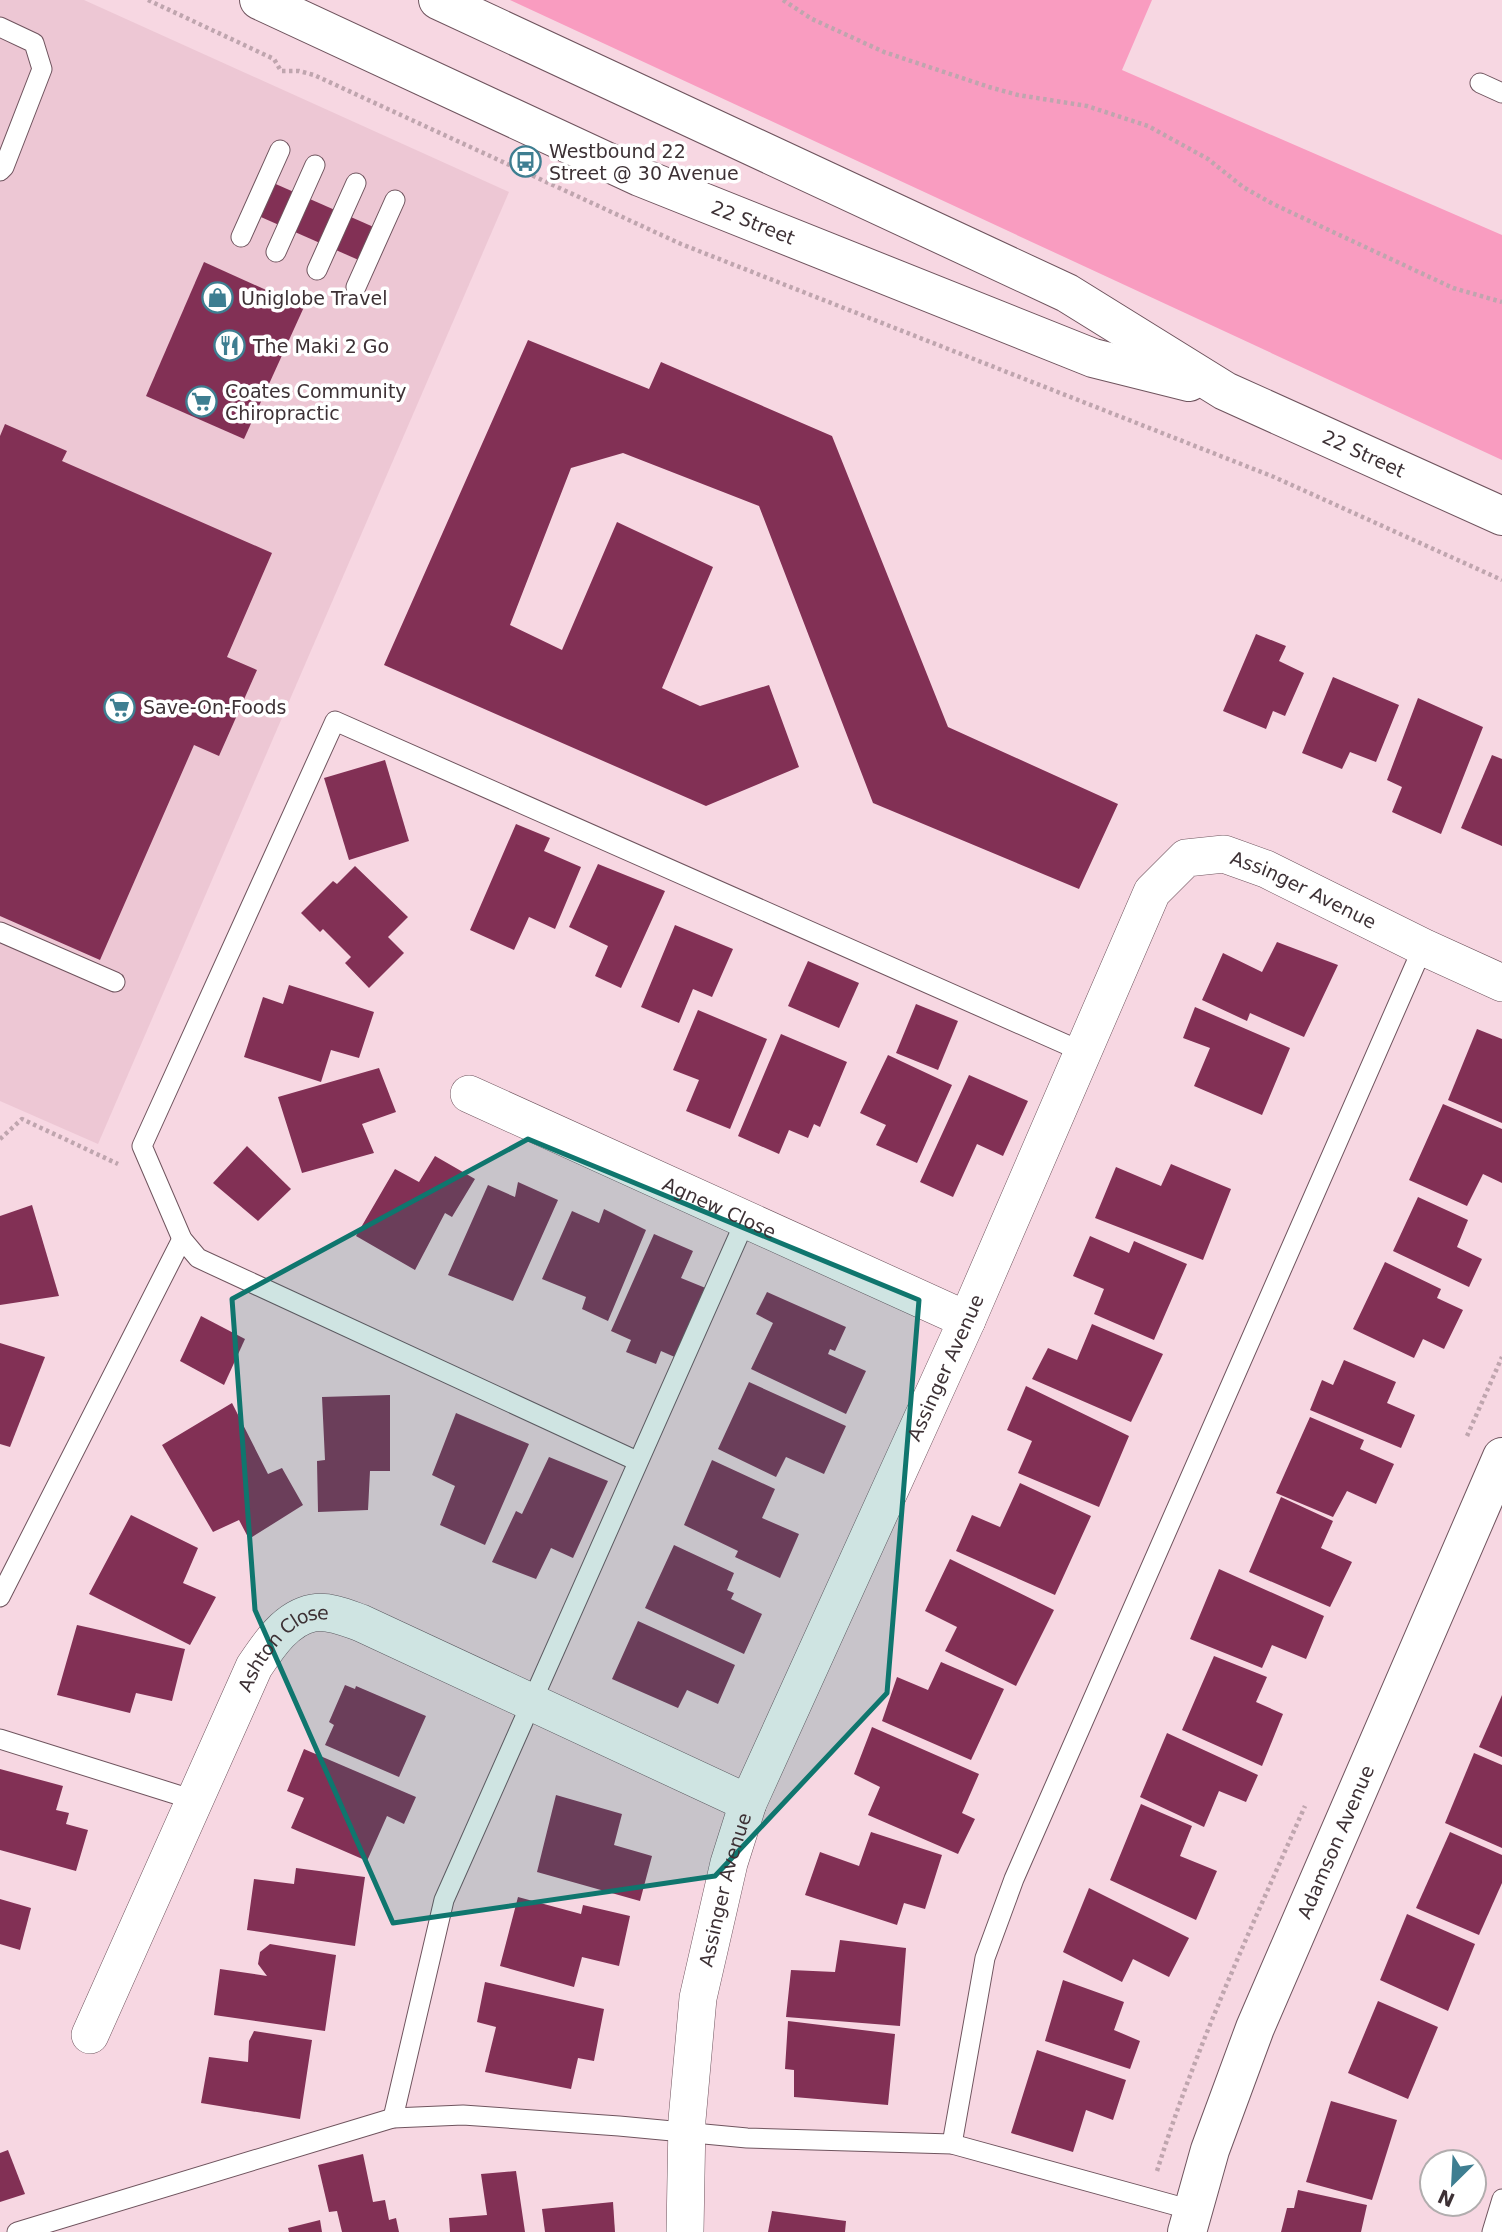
<svg xmlns="http://www.w3.org/2000/svg" width="1502" height="2232" viewBox="0 0 1502 2232" font-family="'DejaVu Sans',sans-serif">
<style>
.built{fill:#edc7d4}
.green{fill:#f99cc0}
.building{fill:#823055}
.lines{fill:none;stroke-linecap:round;stroke-linejoin:round}
.lane-casing{stroke:#6f545e;stroke-width:21}
.street-casing{stroke:#6f545e;stroke-width:38}
.secondary-casing{stroke:#6f545e;stroke-width:40}
.path{stroke:#bfa5ae;stroke-width:4.5;stroke-dasharray:3.5 3.5;stroke-linecap:butt}
.lane{stroke:#fff;stroke-width:19}
.street{stroke:#fff;stroke-width:37}
.secondary{stroke:#fff;stroke-width:38}
.marked{fill:#0f766e;fill-opacity:0.2;stroke:#0f766e;stroke-width:5;stroke-linejoin:round}
.labels{text-anchor:middle;stroke-width:7;stroke-linejoin:round;paint-order:stroke}
.poi-label{font-size:19px;fill:#3d3135;stroke:#fff;text-anchor:start}
.street-label{font-size:19px;fill:#3d3135;stroke:#fff}
</style>
<rect width="100%" height="100%" fill="#f7d7e2"/>
<polygon class="built" points="0,0 84,0 509,192 98,1144 0,1101"/>
<polygon class="green" points="510,0 1152,0 1122,70 1502,235 1502,460"/>
<g class="building">
<polygon points="262,178 385,232 370,265 247,211"/>
<polygon points="204,262 304,307 244,439 146,396"/>
<polygon points="528,340 649,389 661,362 832,436 948,727 1118,804 1079,889 873,803 759,506 623,453 571,468 510,625 562,650 617,522 713,567 662,688 700,706 769,685 799,767 706,806 384,665"/>
<polygon points="5,424 67,451 62,461 272,553 227,657 257,670 219,756 194,745 100,960 0,916 0,436"/>
<polygon points="1256,634 1286,646 1279,661 1304,673 1285,716 1273,711 1266,729 1223,711"/>
<polygon points="1333,677 1399,705 1376,762 1350,752 1342,769 1302,753"/>
<polygon points="1418,698 1483,727 1441,834 1392,812 1402,787 1387,780"/>
<polygon points="1492,755 1502,759 1502,846 1461,828"/>
<polygon points="385,760 409,841 349,860 324,778"/>
<polygon points="516,824 550,838 544,851 581,867 555,929 529,917 514,950 470,930"/>
<polygon points="598,864 665,891 621,988 595,976 608,946 569,927"/>
<polygon points="355,866 408,917 388,937 404,953 369,988 345,963 351,957 323,929 320,932 301,913 333,881 337,884"/>
<polygon points="675,925 733,949 712,997 693,989 679,1023 641,1007"/>
<polygon points="1277,942 1338,965 1304,1037 1250,1013 1247,1021 1202,1000 1223,953 1262,972"/>
<polygon points="808,961 859,983 839,1028 788,1006"/>
<polygon points="289,985 374,1012 359,1058 331,1050 321,1082 244,1057 263,997 283,1004"/>
<polygon points="916,1004 958,1021 938,1070 896,1053"/>
<polygon points="1195,1007 1290,1048 1262,1115 1194,1086 1210,1048 1183,1038"/>
<polygon points="698,1010 767,1039 730,1129 686,1111 699,1080 673,1070"/>
<polygon points="1477,1029 1502,1039 1502,1123 1448,1100"/>
<polygon points="781,1034 847,1062 820,1127 814,1124 808,1138 789,1130 779,1154 738,1136"/>
<polygon points="888,1055 952,1085 917,1163 876,1145 886,1125 860,1113"/>
<polygon points="379,1068 396,1112 362,1124 374,1153 302,1173 278,1097"/>
<polygon points="969,1075 1028,1101 1003,1156 977,1144 953,1197 920,1182"/>
<polygon points="1443,1104 1502,1129 1502,1183 1483,1174 1467,1206 1409,1180"/>
<polygon points="247,1146 291,1189 258,1221 213,1183"/>
<polygon points="435,1156 475,1179 452,1217 445,1213 415,1270 356,1236 395,1169 419,1182"/>
<polygon points="1171,1164 1231,1189 1203,1260 1095,1218 1116,1167 1161,1186"/>
<polygon points="518,1182 558,1200 513,1301 448,1275 488,1185 515,1197"/>
<polygon points="1418,1197 1468,1220 1457,1247 1482,1259 1469,1287 1393,1251"/>
<polygon points="32,1205 59,1296 0,1305 0,1216"/>
<polygon points="604,1209 646,1230 608,1321 582,1309 586,1297 542,1279 572,1211 599,1223"/>
<polygon points="654,1234 693,1251 681,1278 708,1289 677,1358 661,1351 656,1364 626,1352 631,1340 611,1331"/>
<polygon points="1090,1236 1129,1253 1134,1241 1187,1264 1154,1340 1094,1314 1104,1289 1073,1276"/>
<polygon points="1385,1262 1441,1289 1437,1298 1463,1310 1444,1349 1423,1339 1414,1358 1353,1329"/>
<polygon points="767,1292 846,1327 835,1351 830,1349 828,1354 866,1371 846,1414 751,1369 773,1323 756,1314"/>
<polygon points="201,1316 245,1339 224,1385 180,1361"/>
<polygon points="1092,1324 1163,1354 1131,1422 1032,1379 1048,1348 1077,1360"/>
<polygon points="0,1343 45,1357 10,1447 0,1444"/>
<polygon points="1344,1360 1396,1382 1387,1403 1415,1415 1401,1448 1310,1410 1322,1380 1333,1385"/>
<polygon points="749,1382 846,1426 824,1474 786,1457 776,1477 718,1449"/>
<polygon points="1026,1386 1129,1436 1099,1507 1018,1473 1032,1441 1007,1430"/>
<polygon points="390,1395 390,1471 370,1471 368,1510 318,1512 317,1461 325,1460 322,1397"/>
<polygon points="232,1403 268,1474 282,1468 303,1505 249,1539 239,1520 213,1532 162,1445"/>
<polygon points="456,1413 529,1444 485,1545 440,1525 455,1486 432,1475"/>
<polygon points="1310,1417 1364,1440 1360,1449 1394,1464 1376,1504 1347,1491 1333,1517 1276,1493"/>
<polygon points="549,1457 608,1481 573,1558 551,1548 536,1579 492,1562 516,1511 522,1514"/>
<polygon points="712,1460 775,1489 762,1518 799,1534 780,1578 735,1557 738,1551 684,1525"/>
<polygon points="1020,1483 1091,1516 1055,1595 956,1551 972,1515 1000,1527"/>
<polygon points="1281,1497 1333,1521 1321,1548 1352,1562 1330,1607 1249,1572"/>
<polygon points="131,1515 198,1548 183,1583 216,1597 190,1645 89,1594"/>
<polygon points="674,1545 734,1573 727,1590 734,1593 731,1599 762,1614 744,1654 645,1608"/>
<polygon points="950,1559 1054,1610 1016,1686 945,1651 957,1627 925,1611"/>
<polygon points="1219,1569 1324,1616 1306,1659 1272,1645 1262,1668 1190,1639"/>
<polygon points="638,1621 735,1665 718,1704 687,1690 678,1708 612,1679"/>
<polygon points="77,1625 185,1649 172,1701 136,1693 130,1713 57,1695"/>
<polygon points="1214,1656 1267,1677 1256,1702 1283,1714 1262,1766 1182,1730"/>
<polygon points="941,1662 1004,1689 971,1760 882,1721 897,1677 928,1690"/>
<polygon points="345,1685 355,1689 356,1686 426,1716 399,1777 325,1745 334,1725 329,1722"/>
<polygon points="1502,1695 1502,1757 1479,1747"/>
<polygon points="872,1727 979,1774 962,1813 975,1819 958,1854 868,1815 880,1787 854,1774"/>
<polygon points="1167,1733 1258,1775 1246,1802 1219,1791 1204,1827 1140,1797"/>
<polygon points="304,1749 416,1797 404,1824 387,1816 367,1861 291,1828 304,1798 287,1791"/>
<polygon points="1474,1753 1502,1765 1502,1848 1445,1823"/>
<polygon points="0,1769 63,1786 56,1810 69,1813 66,1824 88,1830 76,1871 0,1850"/>
<polygon points="556,1795 622,1814 614,1845 652,1856 640,1901 537,1872"/>
<polygon points="1141,1804 1192,1826 1180,1856 1217,1871 1196,1920 1110,1880"/>
<polygon points="871,1832 942,1855 925,1909 904,1903 897,1925 805,1895 820,1852 859,1866"/>
<polygon points="1450,1832 1502,1855 1502,1883 1479,1935 1416,1908"/>
<polygon points="296,1868 365,1877 355,1946 247,1930 254,1879 294,1884"/>
<polygon points="1089,1888 1189,1938 1169,1977 1133,1959 1122,1982 1063,1952"/>
<polygon points="518,1897 581,1914 583,1905 630,1916 619,1966 582,1957 574,1987 500,1966"/>
<polygon points="0,1899 31,1908 20,1950 0,1944"/>
<polygon points="1407,1914 1475,1944 1448,2011 1380,1980"/>
<polygon points="840,1940 906,1948 900,2026 786,2017 791,1970 835,1972"/>
<polygon points="270,1944 336,1955 325,2031 214,2015 220,1969 267,1976 258,1964 260,1952"/>
<polygon points="1063,1980 1124,2002 1114,2030 1140,2041 1130,2069 1045,2041"/>
<polygon points="485,1982 604,2009 594,2061 578,2058 571,2089 485,2072 496,2027 477,2022"/>
<polygon points="1378,2001 1438,2027 1408,2099 1348,2073"/>
<polygon points="788,2021 895,2034 888,2105 794,2097 794,2070 785,2069"/>
<polygon points="254,2031 312,2040 300,2119 201,2103 209,2057 248,2062 249,2041"/>
<polygon points="1037,2050 1126,2080 1113,2120 1086,2110 1073,2152 1011,2133"/>
<polygon points="1331,2101 1397,2120 1372,2200 1306,2182"/>
<polygon points="8,2150 25,2194 0,2202 0,2153"/>
<polygon points="363,2154 373,2202 385,2200 389,2220 396,2218 399,2232 342,2232 337,2211 329,2212 318,2165"/>
<polygon points="516,2171 525,2232 450,2232 449,2218 487,2215 481,2174"/>
<polygon points="1298,2190 1367,2205 1361,2232 1281,2232 1287,2208 1294,2208"/>
<polygon points="613,2202 615,2232 545,2232 542,2209"/>
<polygon points="772,2211 846,2221 845,2232 768,2232"/>
<polygon points="320,2220 322,2232 289,2232 288,2228"/>
</g>
<g class="lines">
<defs>
<g id="lane">
<polyline points="0,27 34,43 42,69 4,167 0,171"/>
<polyline points="1480,83 1502,93"/>
<polyline points="241,237 280,150"/>
<polyline points="276,252 315,165"/>
<polyline points="317,270 356,183"/>
<polyline points="356,287 395,200"/>
<polyline points="0,932 115,982"/>
<polyline points="637,1461 198,1258 182,1239 142,1146 335,721 1083,1052"/>
<polyline points="0,1597 182,1239"/>
<polyline points="0,1739 194,1800"/>
<polyline points="393,2118 444,1900 746,1219"/>
<polyline points="952,2144 985,1958 1014,1879 1423,947"/>
<polyline points="17,2232 393,2118 463,2115 619,2126 747,2138 952,2144 1192,2210"/>
<polyline points="1492,2232 1502,2199"/>
</g>
<g id="street">
<path id="s1" d="M469,1094L967,1320"/>
<path id="s2" d="M90,2035L254,1667C268,1646 286,1618 313,1613C329,1610 347,1618 361,1623L748,1803"/>
<path id="s3" d="M685,2232L687,2120L698,1998L729,1863L748,1803L967,1320L1152,892L1186,858L1224,854L1266,869L1423,947L1502,983"/>
</g>
<g id="secondary">
<path id="s4" d="M259,0L640,177L1093,358L1189,382"/>
<path id="s5" d="M438,0L1067,293L1225,391L1502,516"/>
<path id="s6" d="M1187,2232L1210,2150L1255,2028L1502,1457"/>
</g>
</defs>
<use href="#lane" class="lane-casing"/>
<use href="#street" class="street-casing"/>
<use href="#secondary" class="secondary-casing"/>
<g class="path">
<polyline points="148,0 274,59 281,71 299,71 314,75 681,244 1274,477 1502,580"/>
<polyline points="783,0 812,19 884,52 989,87 1018,95 1087,106 1148,126 1208,159 1243,187 1273,204 1453,288 1502,302"/>
<polyline points="0,1139 22,1119 118,1164"/>
<polyline points="1467,1436 1502,1357"/>
<path d="M1157,2171C1196,2046 1252,1926 1305,1806"/>
</g>
<use href="#lane" class="lane"/>
<use href="#street" class="street"/>
<use href="#secondary" class="secondary"/>
</g>
<path class="marked" d="M528,1139L919,1300L887,1693L715,1876L393,1923L255,1610L232,1299Z"/>
<defs>
<symbol id="bus-ring" viewBox="-11 -11 22 22"><circle r="9.5" fill="#fff" stroke="#3e7e91" stroke-width="1.5"/><path d="M-5-6H5V4H4V6H2V4H-2V6H-4V4H-5ZM-3.5-4V0h7V-4ZM-3.5 1.2v1.5H-2V1.2ZM2 1.2v1.5H3.5V1.2Z" fill="#3e7e91"/></symbol>
<symbol id="shop-ring" viewBox="-11 -11 22 22"><circle r="9.5" fill="#fff" stroke="#3e7e91" stroke-width="1.5"/><path d="M-5-2.5h2.3a2.7 3.5 0 0 1 5.4 0H5L5.5 6h-11ZM-1.5-2.5h3a1.5 2.3 0 0 0-3 0Z" fill="#3e7e91"/></symbol>
<symbol id="restaurant-ring" viewBox="-11 -11 22 22"><circle r="9.5" fill="#fff" stroke="#3e7e91" stroke-width="1.5"/><path d="M-5-6h1v4h1v-4h1v4h1v-4h1v5L-1.5 .5V6h-2V.5L-5-1ZM5-6V6H3V1.5H1.5Q1.5-4 5-6Z" fill="#3e7e91"/></symbol>
<symbol id="supermarket-ring" viewBox="-11 -11 22 22"><circle r="9.5" fill="#fff" stroke="#3e7e91" stroke-width="1.5"/><path d="M-6-5.5h2.5l.6 2H6L4.5 2H-2.5L-4.4-4H-6ZM-1.5 3.2a1.3 1.3 0 1 0 .1 0ZM3 3.2a1.3 1.3 0 1 0 .1 0Z" fill="#3e7e91"/></symbol>
</defs>
<g fill-rule="evenodd">
<use href="#bus-ring" x="508" y="144" width="35" height="35"/>
<use href="#shop-ring" x="200" y="280" width="35" height="35"/>
<use href="#restaurant-ring" x="212" y="328" width="35" height="35"/>
<use href="#supermarket-ring" x="184" y="384" width="35" height="35"/>
<use href="#supermarket-ring" x="102" y="690" width="35" height="35"/>
</g>
<g class="labels">
<g class="poi-label">
<text x="549" y="158">Westbound 22<tspan x="549" dy="22">Street @ 30 Avenue</tspan></text>
<text x="241" y="305">Uniglobe Travel</text>
<text x="253" y="353">The Maki 2 Go</text>
<text x="225" y="398">Coates Community<tspan x="225" dy="22">Chiropractic</tspan></text>
<text x="143" y="714">Save-On-Foods</text>
</g>
<g class="street-label">
<text dy="7" stroke="none"><textPath href="#s4" startOffset="542">22 Street</textPath></text>
<text dy="7" stroke="none"><textPath href="#s5" startOffset="1032">22 Street</textPath></text>
<text dy="7" stroke="none"><textPath href="#s3" startOffset="1606">Assinger Avenue</textPath></text>
<text dy="7" stroke="none"><textPath href="#s1" startOffset="275">Agnew Close</textPath></text>
<text dy="7" stroke="none"><textPath href="#s3" startOffset="914">Assinger Avenue</textPath></text>
<text dy="7" stroke="none"><textPath href="#s2" startOffset="439">Ashton Close</textPath></text>
<text dy="7" stroke="none"><textPath href="#s6" startOffset="418">Adamson Avenue</textPath></text>
<text dy="7" stroke="none"><textPath href="#s3" startOffset="346">Assinger Avenue</textPath></text>
</g>
</g>
<g transform="translate(1453 2183) rotate(204)"><circle r="33" fill="#ffffff" stroke="#b1adae" stroke-width="2"/>
<path d="M0-5L12 26L0 18L-12 26Z" fill="#3e7e91"/>
<text y="-10" font-size="19" font-weight="bold" text-anchor="middle" fill="#3d3135">N</text>
</g>
</svg>
